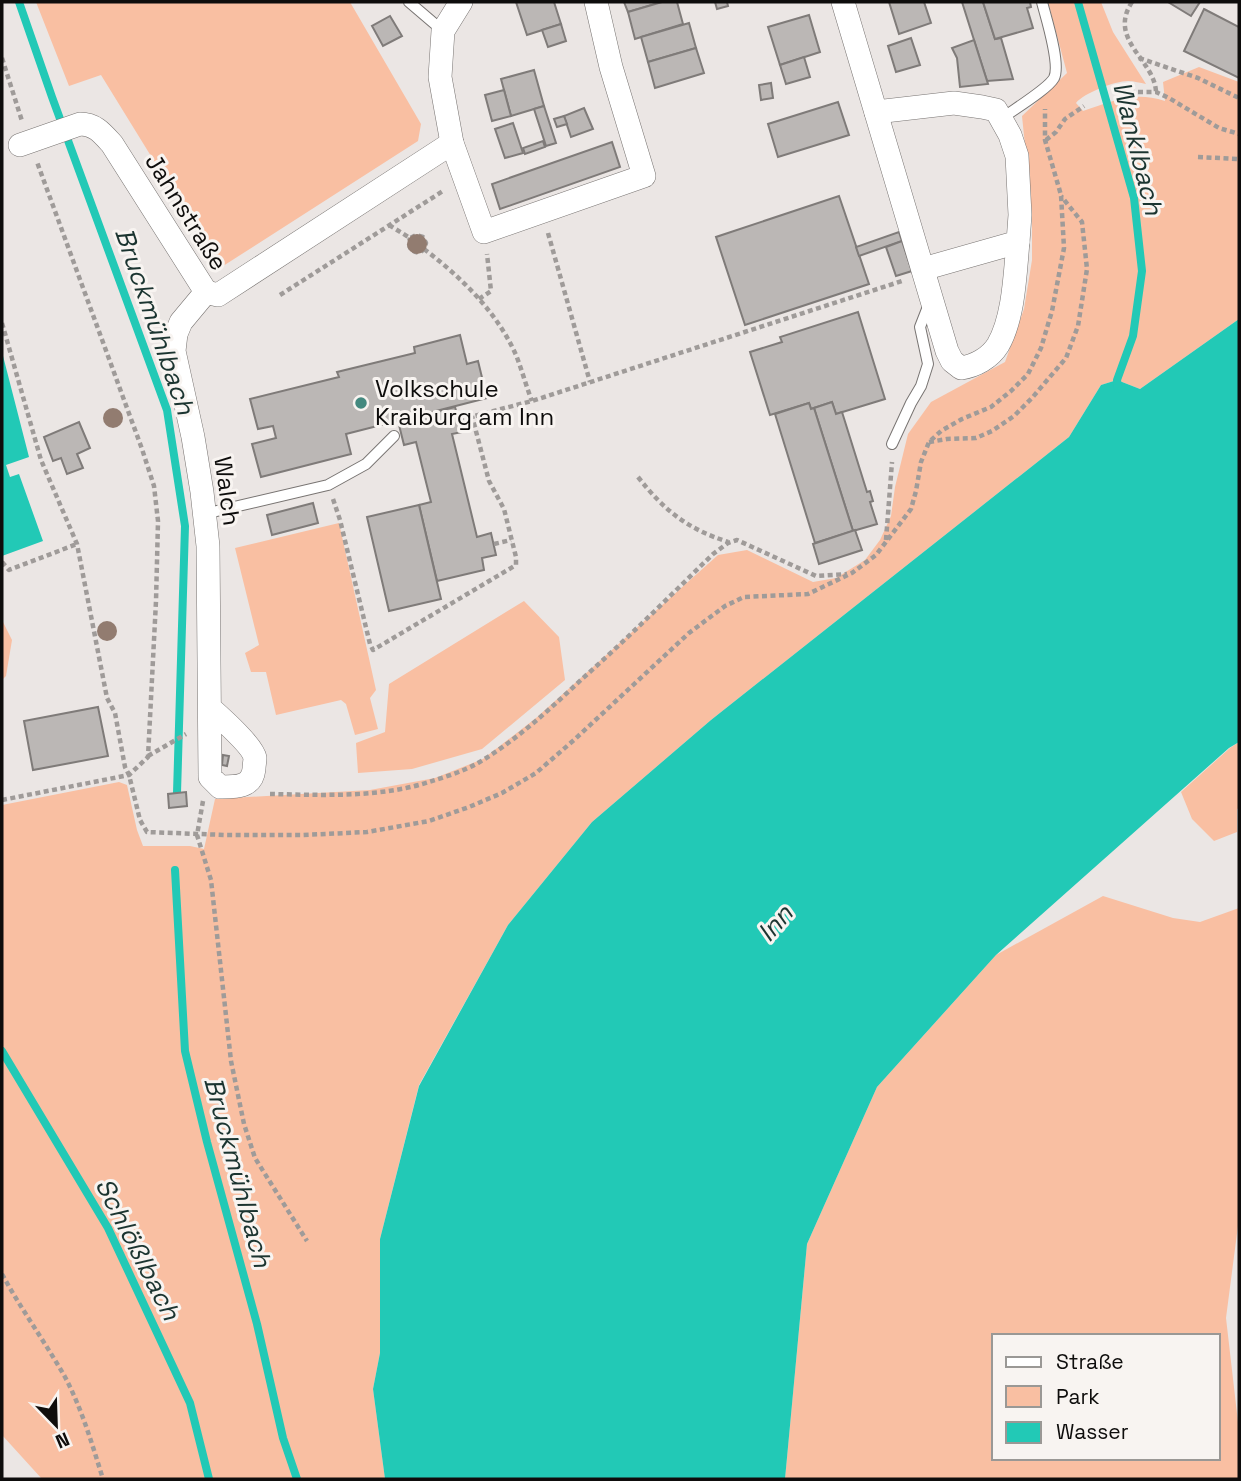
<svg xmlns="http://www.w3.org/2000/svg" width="1241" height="1481" viewBox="0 0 1241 1481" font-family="'Space Grotesk',sans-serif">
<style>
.green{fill:#f9bfa2;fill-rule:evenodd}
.water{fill:#22c9b6}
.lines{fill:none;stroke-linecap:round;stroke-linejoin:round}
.stream{stroke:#22c9b6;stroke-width:8}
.building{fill:#bbb7b5;stroke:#7f7b79;stroke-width:2}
.lane-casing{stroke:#787472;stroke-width:12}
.street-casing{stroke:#787472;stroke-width:24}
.path{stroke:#9f9b99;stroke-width:4.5;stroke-dasharray:5 3.5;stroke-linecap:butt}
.lane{stroke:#fff;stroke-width:10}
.street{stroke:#fff;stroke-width:23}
.tree{fill:#927c70}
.poi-dot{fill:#44897f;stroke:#f8f4f1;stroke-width:2.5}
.labels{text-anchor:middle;stroke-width:6;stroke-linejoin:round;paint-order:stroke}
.street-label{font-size:24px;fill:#0e0d0c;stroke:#f8f4f1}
.poi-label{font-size:24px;fill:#0e0d0c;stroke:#f8f4f1;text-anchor:start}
.water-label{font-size:26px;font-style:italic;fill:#1b3430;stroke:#f8f4f1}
</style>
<rect width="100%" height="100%" fill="#ebe6e4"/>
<g class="green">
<polygon points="36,2 350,2 421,124 418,141 220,268 101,75 69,86"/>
<path d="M1048,2H1101L1113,32L1146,84C1140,83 1134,81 1128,81C1115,81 1084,93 1076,103L1083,111C1114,101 1133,91 1165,101L1163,82L1199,67L1239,82V319L1140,389L1117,380L1101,385L1069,437L711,720L592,822L508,925L419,1085L380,1239V1353L373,1389L385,1479H42L2,1435V805L119,782L127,785L137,830L143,846H190L204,849L215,799L370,790L435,778L483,759L536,718L718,555L747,550L813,582L836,578L865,560L880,540L891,516L895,487L908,434L931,402L1005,362L1024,309L1032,260V213L1022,116L1067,73Z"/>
<polygon points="339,523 376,690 370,698 378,729 355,735 346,704 341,700 276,715 266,672 251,672 245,653 259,645 235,548"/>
<polygon points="524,601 559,637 565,680 482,749 412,769 358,773 356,743 385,732 389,684"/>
<polygon points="2,620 12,640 6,676 2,680"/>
<polygon points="1239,742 1239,808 1237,809 1237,832 1214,841 1192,819 1181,792 1230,748"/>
<path d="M1103,896L1173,918L1200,922L1239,908V1218L1226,1318L1239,1431V1479H785L807,1244L877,1087L996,955ZM994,1336H1218V1458H994Z"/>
</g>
<g class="water">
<polygon points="1239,319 1239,742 1229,748 996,955 877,1087 807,1244 785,1479 385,1479 373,1389 380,1353 380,1239 419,1086 508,925 592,822 711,720 1069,437 1101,385 1117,380 1140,389"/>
<polygon points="2,352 29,457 6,465 10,477 19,474 43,541 2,556"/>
</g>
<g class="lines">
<g class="stream">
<polyline points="19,2 52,97 167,410 185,526 177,793"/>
<polyline points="1078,2 1134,198 1142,271 1133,336 1117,380 1118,389"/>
<polyline points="175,870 185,1051 207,1142 257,1324 283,1438 297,1479"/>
<polyline points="2,1051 108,1228 190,1403 209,1479"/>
</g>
</g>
<g class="building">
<polygon points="516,2 554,2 561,24 527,35"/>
<polygon points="624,2 662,2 628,12"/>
<polygon points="662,2 677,2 683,24 635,39 628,12"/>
<polygon points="715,2 727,2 728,6 717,9"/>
<polygon points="889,2 924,2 931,23 899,34"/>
<polygon points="962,2 983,2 995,39 1001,38 1013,79 987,81"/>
<polygon points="983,2 1030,2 1031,7 1027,8 1033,28 995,39"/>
<polygon points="1168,2 1200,2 1191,16"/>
<polygon points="1204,9 1239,27 1239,78 1184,51"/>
<polygon points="809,15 820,52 780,65 768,27"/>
<polygon points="390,16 402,36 383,46 372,26"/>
<polygon points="689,23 696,48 648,62 641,37"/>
<polygon points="561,24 566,41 548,47 542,30"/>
<polygon points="911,38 920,65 896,72 888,46"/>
<polygon points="974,40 988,84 960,87 957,58 952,48"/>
<polygon points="696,48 704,73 655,88 648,62"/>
<polygon points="804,57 810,77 786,84 780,65"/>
<polygon points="534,70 544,106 511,116 501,79"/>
<polygon points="771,83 773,98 761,100 759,85"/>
<polygon points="504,90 511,116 492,121 485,95"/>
<polygon points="838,102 849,135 778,157 768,124"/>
<polygon points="544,106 556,143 546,146 534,109"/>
<polygon points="584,108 593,129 571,137 564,116"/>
<polygon points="564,116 567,124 557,127 554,119"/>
<polygon points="513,123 523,153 505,158 495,129"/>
<polygon points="543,141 545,147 525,154 523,148"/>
<polygon points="612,142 620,167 500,209 492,184"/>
<polygon points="839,196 869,284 745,325 716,237"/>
<polygon points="899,232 902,241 859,256 856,247"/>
<polygon points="902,241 912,271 896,276 886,247"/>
<polygon points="858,312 885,399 836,414 832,402 811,409 809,403 770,415 750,352 782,342 780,337"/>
<polygon points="460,335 467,364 478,361 487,398 346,434 351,454 261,477 252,444 276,438 273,426 258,429 250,399 339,377 337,372 415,353 414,347"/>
<polygon points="832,402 836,414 842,412 867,492 870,491 873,501 870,502 877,524 853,531 814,408"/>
<polygon points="809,403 811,409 814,408 853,531 815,543 775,414"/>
<polygon points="455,407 462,432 452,434 477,537 491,533 496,555 482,558 484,570 437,581 419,505 431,502 416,442 404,445 398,421"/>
<polygon points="79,422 90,448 77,454 83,468 67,474 61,458 53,461 44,437"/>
<polygon points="313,503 318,523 272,535 267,515"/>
<polygon points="419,505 441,599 389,611 367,517"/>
<polygon points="855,530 862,550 819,564 813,544"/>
<polygon points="98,707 108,756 33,770 24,721"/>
<polygon points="223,755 229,756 227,766 222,765"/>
<polygon points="186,792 187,806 169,808 168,794"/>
</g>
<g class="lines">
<defs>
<g id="lane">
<polyline points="409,2 443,31"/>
<path d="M1001,119C1013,110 1048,89 1054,78C1061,64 1046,18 1042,2"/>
<polyline points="892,444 911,403 921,386 928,364 920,327 929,304"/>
<polyline points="204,514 328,485 366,464 394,436"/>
</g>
<g id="street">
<polyline points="461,2 443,31 440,77 452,143 484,232 644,176 611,67 596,2"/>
<path d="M843,2L947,351L952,361L961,368C975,366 990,358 998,345C1014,317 1015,274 1018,242"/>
<polyline points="876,112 954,103 982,107 996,110 1010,135 1017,156 1020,215 1018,242 923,269"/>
<path d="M20,145L80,124C95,124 102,133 112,144L206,292L218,295L452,143"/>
<path d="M206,292L181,322L176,334L174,351L193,437L202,492L208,546L210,777L220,787C235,787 252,788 254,769C254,765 255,761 255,758C253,746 220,717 210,708"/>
</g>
</defs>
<use href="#lane" class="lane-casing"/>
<use href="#street" class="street-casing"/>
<g class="path">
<path d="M1132,2C1107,40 1155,60 1156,92"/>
<polyline points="2,58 22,121"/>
<polyline points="1139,58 1198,78 1239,98"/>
<polyline points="1121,92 1156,92 1169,98 1219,128 1239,134"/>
<polyline points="1046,140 1056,132 1065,119 1084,106"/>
<polyline points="1198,157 1239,159"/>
<path d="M389,225L410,238L416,235L423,237L426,243L424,249L420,253C411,252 407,247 410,238"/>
<polyline points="548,233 590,382"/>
<path d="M424,249C461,277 497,312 516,355C522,370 526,386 532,401"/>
<polyline points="280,295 443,191"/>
<polyline points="479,299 491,291 487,254"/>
<polyline points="2,323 41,460 77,544 107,698 115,713 125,767 129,775 140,820 147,832 225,835 303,835 367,832 429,821 469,807 502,793 536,773 574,740 689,633 725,606 744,597 808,594 852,573 876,555 911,509 916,491 921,462 929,442 941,431 962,419 991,407 1011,391 1028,374 1041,348 1052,311 1064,248 1061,195 1045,140 1045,109"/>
<polyline points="459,420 532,401 902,281"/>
<polyline points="929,442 947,439 976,438 992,431 1014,416 1032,398 1066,358 1078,326 1087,269 1082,222 1061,196"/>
<path d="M638,477C665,511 686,528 728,542"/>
<polyline points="333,499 340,520 370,644 373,650 516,565 516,557 504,509 489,481 472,416"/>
<polyline points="886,540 892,462"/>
<polyline points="494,544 511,540"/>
<polyline points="2,562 9,570 77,544"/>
<polyline points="148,756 186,734"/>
<path d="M270,794C322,795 379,798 429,782C445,777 464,771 478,763C517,740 550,709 582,679C627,639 670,596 713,554L728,543L737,540L816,576L847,574"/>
<polyline points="2,800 129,775 148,757 156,601 158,521 154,486 142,449 37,162"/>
<polyline points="203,801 197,835 211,880 231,1061 244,1124 255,1158 307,1241"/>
<path d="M2,1274C21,1309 45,1342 65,1377C82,1409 92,1444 103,1479"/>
</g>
<use href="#lane" class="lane"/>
<use href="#street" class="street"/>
</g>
<g class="tree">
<circle cx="417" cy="244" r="10"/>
<circle cx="113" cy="418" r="10"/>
<circle cx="107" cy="631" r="10"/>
</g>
<circle class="poi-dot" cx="361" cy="403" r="7"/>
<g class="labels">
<g class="street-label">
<text transform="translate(186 212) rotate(58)" y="8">Jahnstraße</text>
<text transform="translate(227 491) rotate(82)" y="8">Walch</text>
</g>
<g class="poi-label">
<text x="375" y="397">Volkschule<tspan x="375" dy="28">Kraiburg am Inn</tspan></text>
</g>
<g class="water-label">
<text transform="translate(1138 148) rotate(76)" y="9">Wanklbach</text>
<text transform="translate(155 321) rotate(71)" y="9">Bruckmühlbach</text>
<text transform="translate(775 923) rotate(-49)" y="9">Inn</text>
<text transform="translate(238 1172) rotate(75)" y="9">Bruckmühlbach</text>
<text transform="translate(138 1249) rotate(63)" y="9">Schlößlbach</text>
</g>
</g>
<rect width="1241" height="1481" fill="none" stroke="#0e0d0c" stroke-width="7"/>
<rect x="992" y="1334" width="228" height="126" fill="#f8f4f1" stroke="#9a9895" stroke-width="2"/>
<rect x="1006" y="1357" width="35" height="10" fill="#ffffff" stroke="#9a9895" stroke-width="2"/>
<text x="1056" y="1369" font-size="21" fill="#0e0d0c">Straße</text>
<rect x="1006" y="1386" width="35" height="21" fill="#f9bfa2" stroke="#9a9895" stroke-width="2"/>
<text x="1056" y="1404" font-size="21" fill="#0e0d0c">Park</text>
<rect x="1006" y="1422" width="35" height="21" fill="#22c9b6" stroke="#9a9895" stroke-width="2"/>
<text x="1056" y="1439" font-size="21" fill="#0e0d0c">Wasser</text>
<g transform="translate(56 1425) rotate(157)" stroke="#f8f4f1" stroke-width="5" paint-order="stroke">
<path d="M0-5L12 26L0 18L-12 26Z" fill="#0e0d0c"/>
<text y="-10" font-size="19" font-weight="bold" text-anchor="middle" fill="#0e0d0c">N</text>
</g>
</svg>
